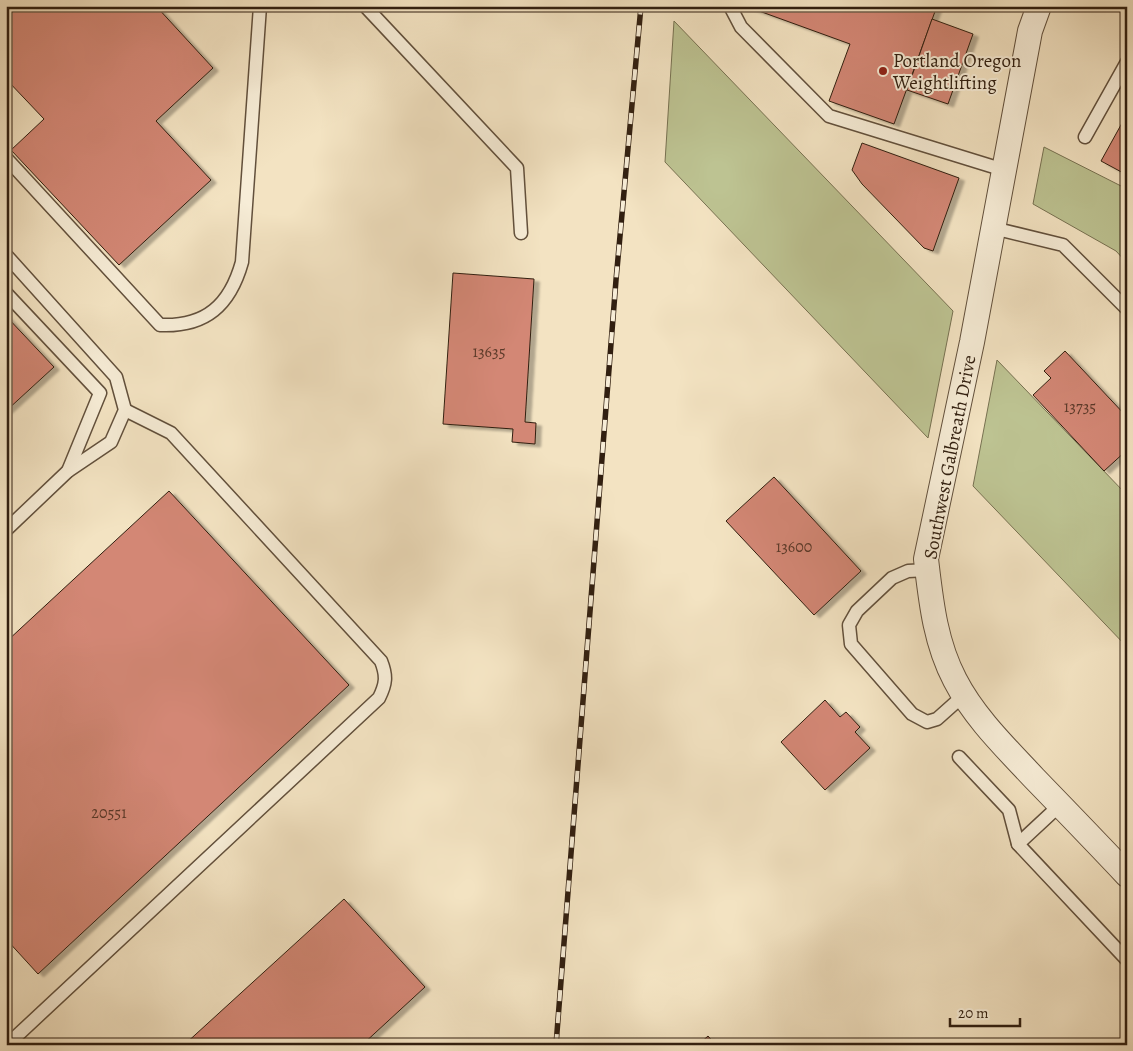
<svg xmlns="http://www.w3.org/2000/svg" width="1133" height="1051" viewBox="0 0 1133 1051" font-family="Alegreya,serif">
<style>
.green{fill:#bdc392;stroke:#777151}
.building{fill:#d38775;stroke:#311f10;filter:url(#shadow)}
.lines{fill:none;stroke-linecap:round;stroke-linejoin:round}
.service-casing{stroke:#62503c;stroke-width:15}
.minor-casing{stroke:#62503c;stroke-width:26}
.service{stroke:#f7edd7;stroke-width:12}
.minor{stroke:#f7edd7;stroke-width:24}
.rail-casing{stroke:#311f10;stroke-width:5.5}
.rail{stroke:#f7edd7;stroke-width:4;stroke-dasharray:11;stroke-linecap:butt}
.poi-dot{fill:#8f2418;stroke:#f7edd7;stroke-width:2}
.labels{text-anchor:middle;stroke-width:4;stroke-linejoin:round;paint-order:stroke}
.number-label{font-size:16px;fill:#5a3929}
.poi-label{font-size:19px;fill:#311f10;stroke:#f7edd7;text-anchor:start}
.street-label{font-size:19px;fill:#311f10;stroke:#f7edd7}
</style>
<defs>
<filter id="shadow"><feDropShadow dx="5.5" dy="3" stdDeviation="1" flood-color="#0004"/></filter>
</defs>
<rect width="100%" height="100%" fill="#f3e3c2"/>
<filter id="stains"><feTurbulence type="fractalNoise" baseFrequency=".004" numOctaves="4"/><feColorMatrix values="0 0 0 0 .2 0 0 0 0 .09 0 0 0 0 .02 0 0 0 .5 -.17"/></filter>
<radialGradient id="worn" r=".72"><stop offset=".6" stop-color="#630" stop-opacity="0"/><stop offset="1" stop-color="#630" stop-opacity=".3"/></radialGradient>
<g class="green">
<polygon points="674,21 953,311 928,438 665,162"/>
<polygon points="1044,147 1127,189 1127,263 1116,251 1033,204"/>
<polygon points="997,360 1125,493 1127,492 1127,647 973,486"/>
</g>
<g class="building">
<polygon points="6,6 156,6 213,68 156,121 211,180 119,265 11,150 44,119 6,79"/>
<polygon points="937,6 894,124 829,101 850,44 748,7"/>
<polygon points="932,19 973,34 948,104 907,90"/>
<polygon points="1127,114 1127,175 1101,161"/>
<polygon points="862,143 959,178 933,251 924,248 862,184 852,170"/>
<polygon points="453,273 534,279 525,422 536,423 535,444 512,442 513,429 443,424"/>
<polygon points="6,316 54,367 6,411"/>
<polygon points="1065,351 1127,417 1127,450 1104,471 1033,395 1051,378 1044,371"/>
<polygon points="774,477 861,571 814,615 726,521"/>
<polygon points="169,491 349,685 38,974 6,939 6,642"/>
<polygon points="825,700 840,717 846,712 860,727 855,732 870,748 825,790 781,742"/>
<polygon points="344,899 425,987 362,1045 184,1045"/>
<polygon points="708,1036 716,1045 698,1045"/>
</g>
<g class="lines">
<defs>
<g id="service">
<polyline points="365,6 517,168 521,233"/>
<polyline points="730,6 741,27 829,116 1004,170"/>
<polyline points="1085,137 1127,62"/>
<path d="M6,158L160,325C206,327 230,305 242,262L260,6"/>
<polyline points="993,228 1063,245 1127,309"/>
<polyline points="6,255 116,377 125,410 111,442 68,471 6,530"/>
<polyline points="6,293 100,393 68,471"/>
<polyline points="928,570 908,571 892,578 857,611 849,625 851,644 912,714 927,722 937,719 965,694"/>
<polyline points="959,757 1009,810 1018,844 1127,960"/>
<polyline points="1018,844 1060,805"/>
<path d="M7,1045L379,698C386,684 387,676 381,661L171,433L125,410"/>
</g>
<path id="minor" d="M1039,6L1030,31L972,342L926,559C931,601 935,642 955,680C974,717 1006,748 1034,778C1065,810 1096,842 1127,875"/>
</defs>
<use href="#service" class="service-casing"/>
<use href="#minor" class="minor-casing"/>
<use href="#service" class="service"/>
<use href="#minor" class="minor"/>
<defs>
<polyline id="rail" points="556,1045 616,280 641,6"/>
</defs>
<use href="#rail" class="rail-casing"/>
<use href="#rail" class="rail"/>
</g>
<circle class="poi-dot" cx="883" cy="71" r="5"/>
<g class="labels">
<g class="number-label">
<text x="489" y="357">13635</text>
<text x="1080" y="412">13735</text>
<text x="794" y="552">13600</text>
<text x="109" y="818">20551</text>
</g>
<g class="poi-label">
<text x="893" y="67">Portland Oregon<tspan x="893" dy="22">Weightlifting</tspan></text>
</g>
<g class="street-label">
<text transform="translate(949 457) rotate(-79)" y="7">Southwest Galbreath Drive</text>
</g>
</g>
<rect width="1133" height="1051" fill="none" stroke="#f3e3c2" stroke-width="25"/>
<rect x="8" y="8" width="1118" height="1036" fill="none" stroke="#311f10" stroke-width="2.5"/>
<rect x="12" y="12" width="1108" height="1026" fill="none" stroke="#311f10"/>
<path d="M950 1018v8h70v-8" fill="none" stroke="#311f10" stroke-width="2.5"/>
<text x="958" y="1018" font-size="15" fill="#311f10" stroke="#f7edd7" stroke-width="4" paint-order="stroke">20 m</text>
<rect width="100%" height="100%" filter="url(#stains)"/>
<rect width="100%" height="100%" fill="url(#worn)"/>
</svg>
